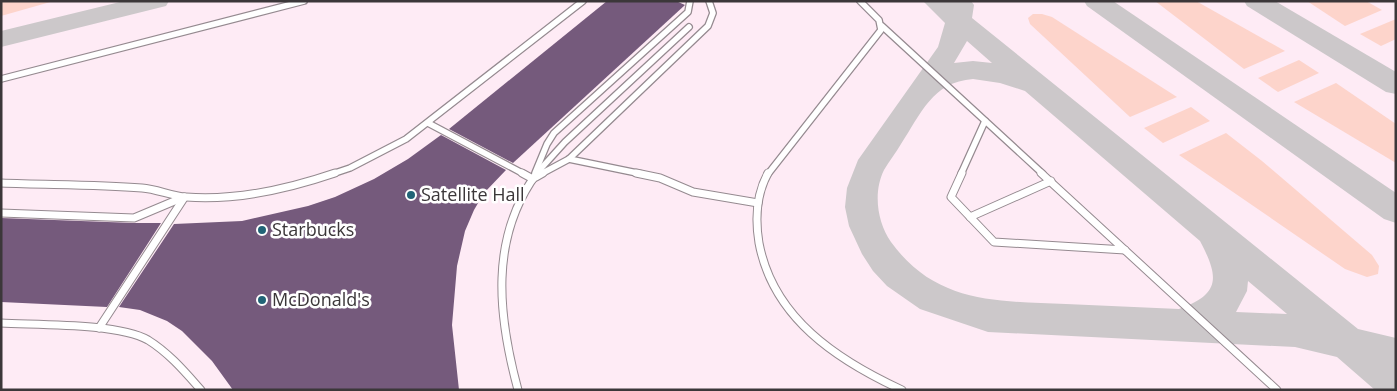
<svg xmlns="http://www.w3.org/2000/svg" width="1397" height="391" viewBox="0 0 1397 391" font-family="'Open Sans',sans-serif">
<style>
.built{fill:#feebf5}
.green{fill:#fdd4cb}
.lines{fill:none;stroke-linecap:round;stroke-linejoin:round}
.taxiway{fill:#ccc8ca;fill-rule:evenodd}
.building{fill:#755a7c}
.service-far1-casing{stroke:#958a90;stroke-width:8}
.service-casing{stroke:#958a90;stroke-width:9}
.service-far1{stroke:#fff;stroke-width:5.5}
.service{stroke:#fff;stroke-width:7}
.poi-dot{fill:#226477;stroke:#fff;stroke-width:2}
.labels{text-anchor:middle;stroke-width:5;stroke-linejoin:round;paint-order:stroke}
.poi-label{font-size:18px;fill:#3b3739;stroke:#fff;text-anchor:start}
</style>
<rect width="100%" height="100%" fill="#fef9fc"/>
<rect class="built" x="1" y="1" width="1395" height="389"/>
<g class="green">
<polygon points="1,1 54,1 1,16"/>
<polygon points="1155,1 1196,1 1285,51 1244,69"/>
<polygon points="1307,1 1366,1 1382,10 1345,26"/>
<polygon points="1033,14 1042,14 1052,17 1177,97 1130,117 1030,24 1028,18"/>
<polygon points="1396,19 1396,39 1381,46 1360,34"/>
<polygon points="1299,60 1319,73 1278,92 1258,78"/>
<polygon points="1336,83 1396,124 1396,163 1294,102"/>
<polygon points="1191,107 1210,121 1163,143 1144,128"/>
<polygon points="1226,133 1262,161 1372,255 1379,266 1378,274 1367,277 1345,269 1179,155"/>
</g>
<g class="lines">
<g class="taxiway">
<polygon points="124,1 169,1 166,6 1,47 1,31"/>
<path d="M923,1H971L974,5L972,18L1358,329L1396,338V390H1375L1337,357L1295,347L988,332L920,309L887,286L873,271L862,254L849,226L845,207L847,188L858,160L938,47L945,23ZM967,41L992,63L973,61L954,63ZM973,79L1000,83L1025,91L1200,241C1219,277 1221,294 1179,309C1141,307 1104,306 1066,304C997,301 936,304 891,242C877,222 873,192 884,170C889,161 896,153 901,144C921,114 932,82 973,79ZM1248,281L1287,314L1236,312L1247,291Z"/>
<polygon points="1084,1 1113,1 1396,193 1396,223 1384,219 1087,6"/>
<polygon points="1244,1 1275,1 1396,72 1396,94 1386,92 1247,6"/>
</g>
</g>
<g class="building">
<polygon points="607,1 676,1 685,5 513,163 449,129"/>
<polygon points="441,135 506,170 484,193 474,210 465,231 457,266 452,325 459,390 233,390 212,361 182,331 167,321 140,310 119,307 174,224 242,221 308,206 335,197 374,179 408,159"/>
<polygon points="1,218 134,223 161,223 107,307 1,302"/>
</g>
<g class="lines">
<defs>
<g id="service-far1">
<polyline points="882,26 1043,174"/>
<polyline points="1,79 304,1"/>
<polyline points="428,123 524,174"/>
<polyline points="569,159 642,174"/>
<polyline points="535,173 547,144 554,133 688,12 690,1"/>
<polyline points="332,174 350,168 406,139 583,1"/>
<polyline points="536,174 565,142 689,27"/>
<polyline points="541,174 569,159 708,26 713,13 709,1"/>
<polyline points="768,174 881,30 879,20 860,1"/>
<polyline points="961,174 985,121"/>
</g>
<g id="service">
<polyline points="522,173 533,179"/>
<polyline points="636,173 660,178 693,192 758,203"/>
<path d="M768,173C756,195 755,219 759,243C773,318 837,360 902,390"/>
<polyline points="962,173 951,197 994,242 1125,250"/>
<polyline points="1041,173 1277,390"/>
<polyline points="536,177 543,173"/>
<path d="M1,183C48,185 95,184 142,188C157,189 171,196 186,197C237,201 288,189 335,173"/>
<polyline points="1,213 134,218 184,197"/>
<polyline points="970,217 1051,181"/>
<path d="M1,323C38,325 118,323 148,340C169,353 185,372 201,390"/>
<polyline points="99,328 184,198"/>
<path d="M518,390C498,316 489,238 537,173"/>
</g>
</defs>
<use href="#service-far1" class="service-far1-casing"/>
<use href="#service" class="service-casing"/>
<use href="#service-far1" class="service-far1"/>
<use href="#service" class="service"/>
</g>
<g class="poi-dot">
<circle cx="411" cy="195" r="5"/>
<circle cx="262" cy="230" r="5"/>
<circle cx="262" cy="300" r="5"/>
</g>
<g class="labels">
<g class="poi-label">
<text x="421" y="201">Satellite Hall</text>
<text x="272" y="236">Starbucks</text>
<text x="272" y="306">McDonald's</text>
</g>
</g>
<rect width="1397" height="391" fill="none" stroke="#3b3739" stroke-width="5"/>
</svg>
